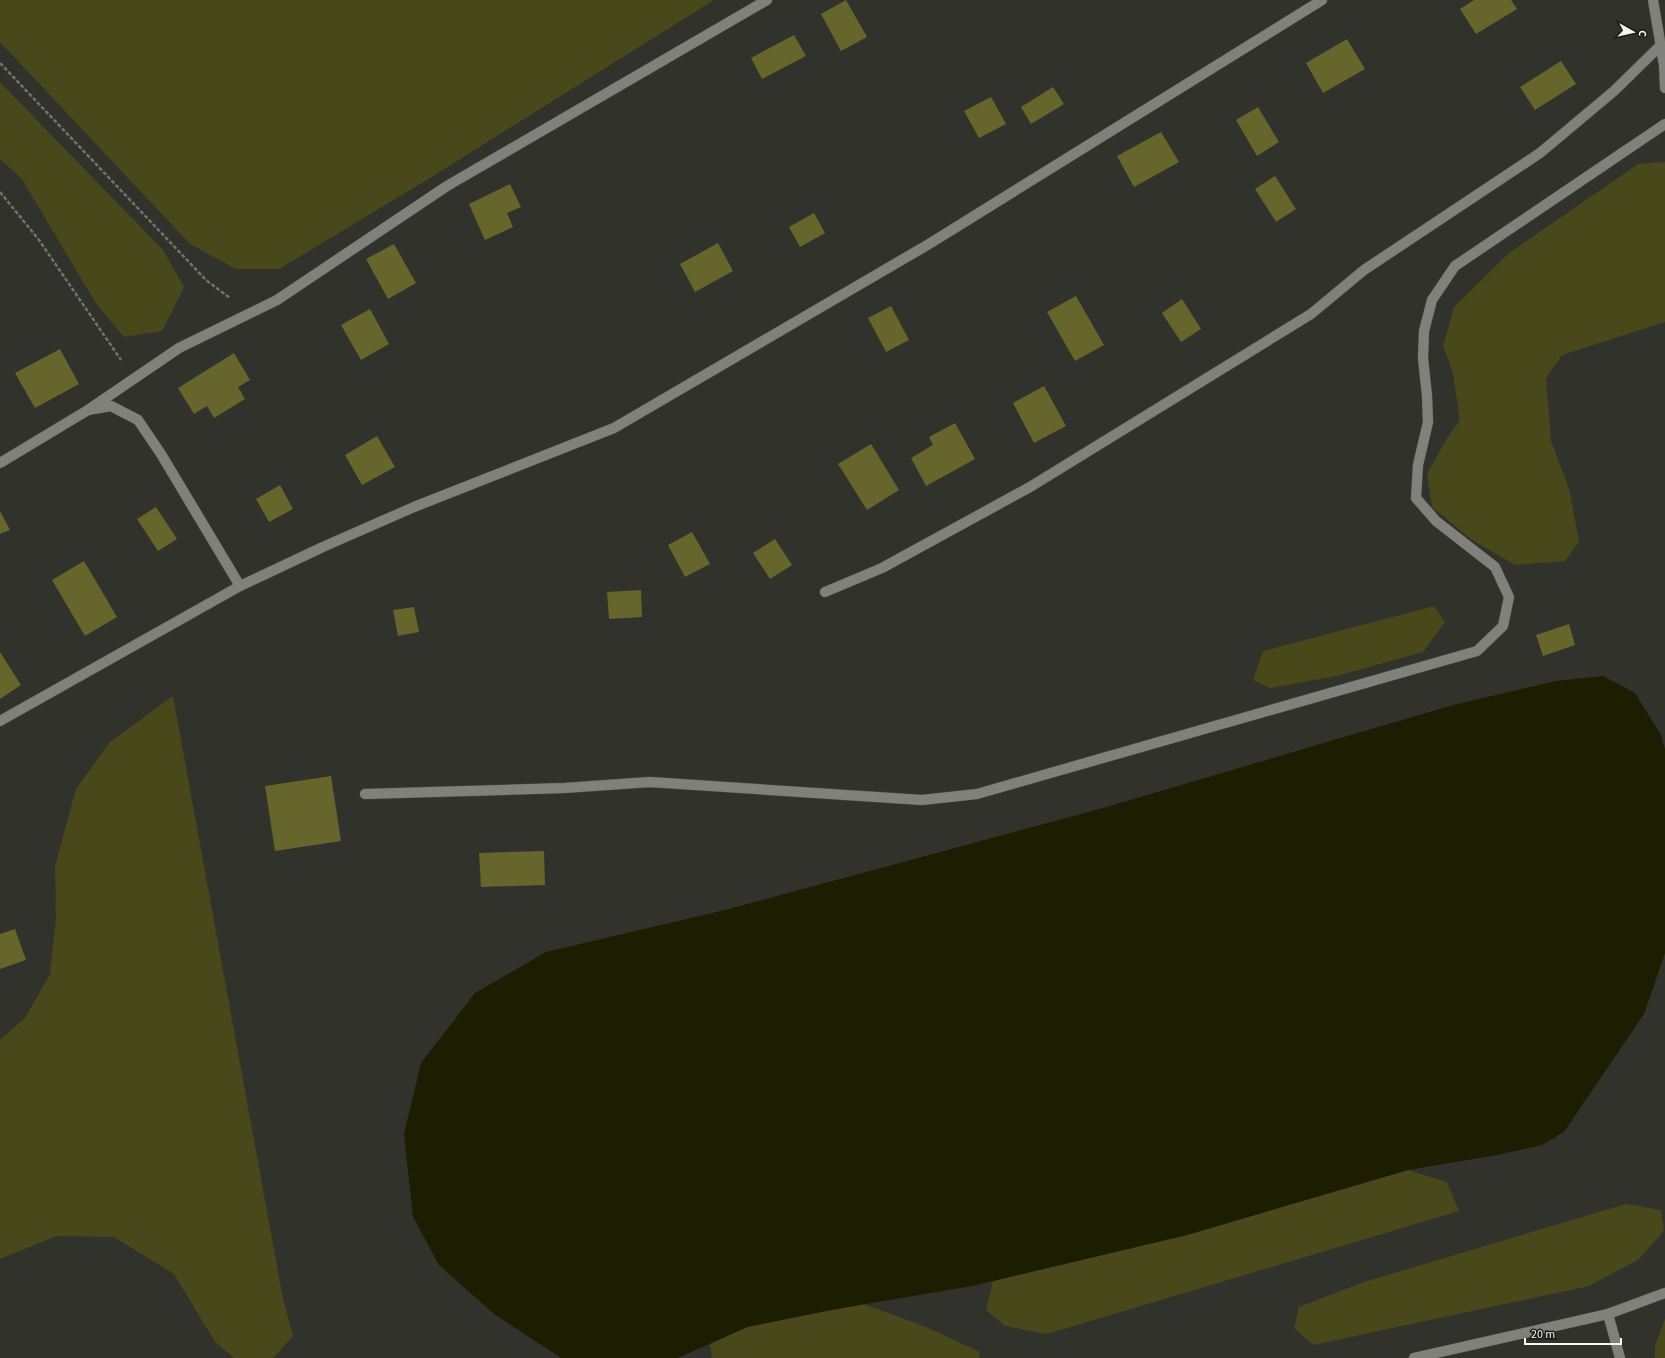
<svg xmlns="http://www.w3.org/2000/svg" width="1665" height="1358" viewBox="0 0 1665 1358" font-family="'Source Sans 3',sans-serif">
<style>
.green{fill:#48481a}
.water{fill:#1d1d01}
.building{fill:#65652c}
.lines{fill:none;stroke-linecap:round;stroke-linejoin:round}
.minor-casing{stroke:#51514c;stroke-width:11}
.path{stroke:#73736e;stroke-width:2.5;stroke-dasharray:4 2;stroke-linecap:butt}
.minor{stroke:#80807d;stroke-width:10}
</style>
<rect width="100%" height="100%" fill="#32322d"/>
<g class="green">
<polygon points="0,0 714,0 430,178 279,269 236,269 190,244 0,42"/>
<polygon points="0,82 163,250 184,287 162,331 124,337 95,302 22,179 0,159"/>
<polygon points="1665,162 1665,322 1562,355 1546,378 1551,441 1569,488 1579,542 1565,561 1515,565 1472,540 1432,507 1427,474 1446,440 1460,420 1453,373 1443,346 1454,307 1509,253 1573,209 1638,164"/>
<polygon points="1434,606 1445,622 1423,652 1337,676 1270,688 1253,680 1263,651"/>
<polygon points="173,696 283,1299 293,1336 273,1358 234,1358 215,1342 174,1274 114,1237 57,1236 0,1259 0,1040 25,1018 50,974 56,918 55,866 76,789 110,742"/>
<polygon points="1408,1170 1447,1182 1459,1211 1047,1334 1005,1326 986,1310 993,1281 1187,1235"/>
<polygon points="1626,1204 1661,1210 1664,1231 1638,1260 1589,1286 1313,1345 1294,1328 1299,1307 1364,1282"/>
<polygon points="864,1304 926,1327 980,1352 979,1358 712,1358 710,1344 747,1327"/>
<polygon points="1665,1319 1665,1358 1655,1358 1655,1346"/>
</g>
<polygon class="water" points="1603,676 1635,693 1661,735 1665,749 1665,953 1644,1014 1564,1132 1542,1145 1497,1155 1408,1170 1187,1235 972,1286 825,1311 747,1327 678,1358 561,1358 494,1314 439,1265 413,1217 404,1134 421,1063 475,993 546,952 729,909 1103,808 1453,705 1556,681"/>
<g class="building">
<polygon points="846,0 867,37 841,51 821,14"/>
<polygon points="1474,0 1511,0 1517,9 1476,34 1460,9"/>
<polygon points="794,35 806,56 762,79 751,58"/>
<polygon points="1347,39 1365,69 1323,93 1306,63"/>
<polygon points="1561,61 1576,84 1535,110 1520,87"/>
<polygon points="1053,87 1064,104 1031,124 1021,107"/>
<polygon points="991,97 1006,124 979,138 964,111"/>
<polygon points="1258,107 1279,142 1257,156 1236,120"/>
<polygon points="1161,132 1179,162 1134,187 1117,156"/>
<polygon points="1275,176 1296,209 1276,222 1255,189"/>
<polygon points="510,184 521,207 507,213 513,227 485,240 469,204"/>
<polygon points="814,213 825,233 800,247 789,227"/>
<polygon points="718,243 733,271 695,292 680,264"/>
<polygon points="394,244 416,283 388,299 366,259"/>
<polygon points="1076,296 1104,345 1075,361 1047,312"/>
<polygon points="1182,299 1201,329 1181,342 1162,313"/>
<polygon points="891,306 909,340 886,352 868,318"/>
<polygon points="370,309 389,344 361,360 341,325"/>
<polygon points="60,349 79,384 35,408 15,373"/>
<polygon points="234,353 250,380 238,387 245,399 214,418 207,406 194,414 178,388"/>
<polygon points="1044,386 1066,426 1034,443 1013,403"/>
<polygon points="955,423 975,459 926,486 911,458 933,445 929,437"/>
<polygon points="377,436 395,467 362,485 345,455"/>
<polygon points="871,444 899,490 867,510 838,464"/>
<polygon points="280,485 293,509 269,522 256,499"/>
<polygon points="156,507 177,539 158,551 137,519"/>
<polygon points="0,511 10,530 0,534"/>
<polygon points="692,532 710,564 685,577 668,545"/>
<polygon points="775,539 792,565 770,579 753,553"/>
<polygon points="84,561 117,617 85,636 52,580"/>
<polygon points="641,590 642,617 609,619 607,592"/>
<polygon points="414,607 419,632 398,636 393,610"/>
<polygon points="1569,624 1575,645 1543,656 1536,635"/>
<polygon points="0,652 21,685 0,699"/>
<polygon points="331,776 341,841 275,851 265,786"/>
<polygon points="544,851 545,885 481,887 479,853"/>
<polygon points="15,929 26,960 0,969 0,934"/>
</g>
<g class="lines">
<defs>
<g id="minor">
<polyline points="1653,0 1664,65 1665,88"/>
<polyline points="88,410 179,348 277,300 447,186 767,0"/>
<polyline points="0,463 88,410 111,406 138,420 161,454 240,586"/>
<polyline points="825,592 882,568 1030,487 1311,314 1364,270 1540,153 1614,91 1661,45"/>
<polyline points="0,721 240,586 325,546 414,507 614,428 929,244 1322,0"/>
<polyline points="365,794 564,788 650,782 922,800 977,794 1477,651 1503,626 1509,597 1495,567 1436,521 1416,498 1418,465 1428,422 1427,396 1423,358 1424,331 1432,300 1455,266 1665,124"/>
<polyline points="1608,1314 1620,1358"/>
<polyline points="1414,1358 1608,1314 1665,1293"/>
</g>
</defs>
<use href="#minor" class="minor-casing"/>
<g class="path">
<polyline points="0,63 206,280 230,298"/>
<polyline points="0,192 39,240 121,360"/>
</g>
<use href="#minor" class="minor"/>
</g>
<g transform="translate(1633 32) rotate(98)" stroke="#1a1a17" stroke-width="3" paint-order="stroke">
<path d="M0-3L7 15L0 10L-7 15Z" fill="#f5f5f1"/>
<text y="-6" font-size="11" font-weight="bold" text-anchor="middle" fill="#f5f5f1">С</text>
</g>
<path d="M1525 1338v6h96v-6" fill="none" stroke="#f5f5f1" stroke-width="2"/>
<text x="1531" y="1338" font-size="12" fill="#f5f5f1" stroke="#1a1a17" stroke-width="3" paint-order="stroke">20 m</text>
</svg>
